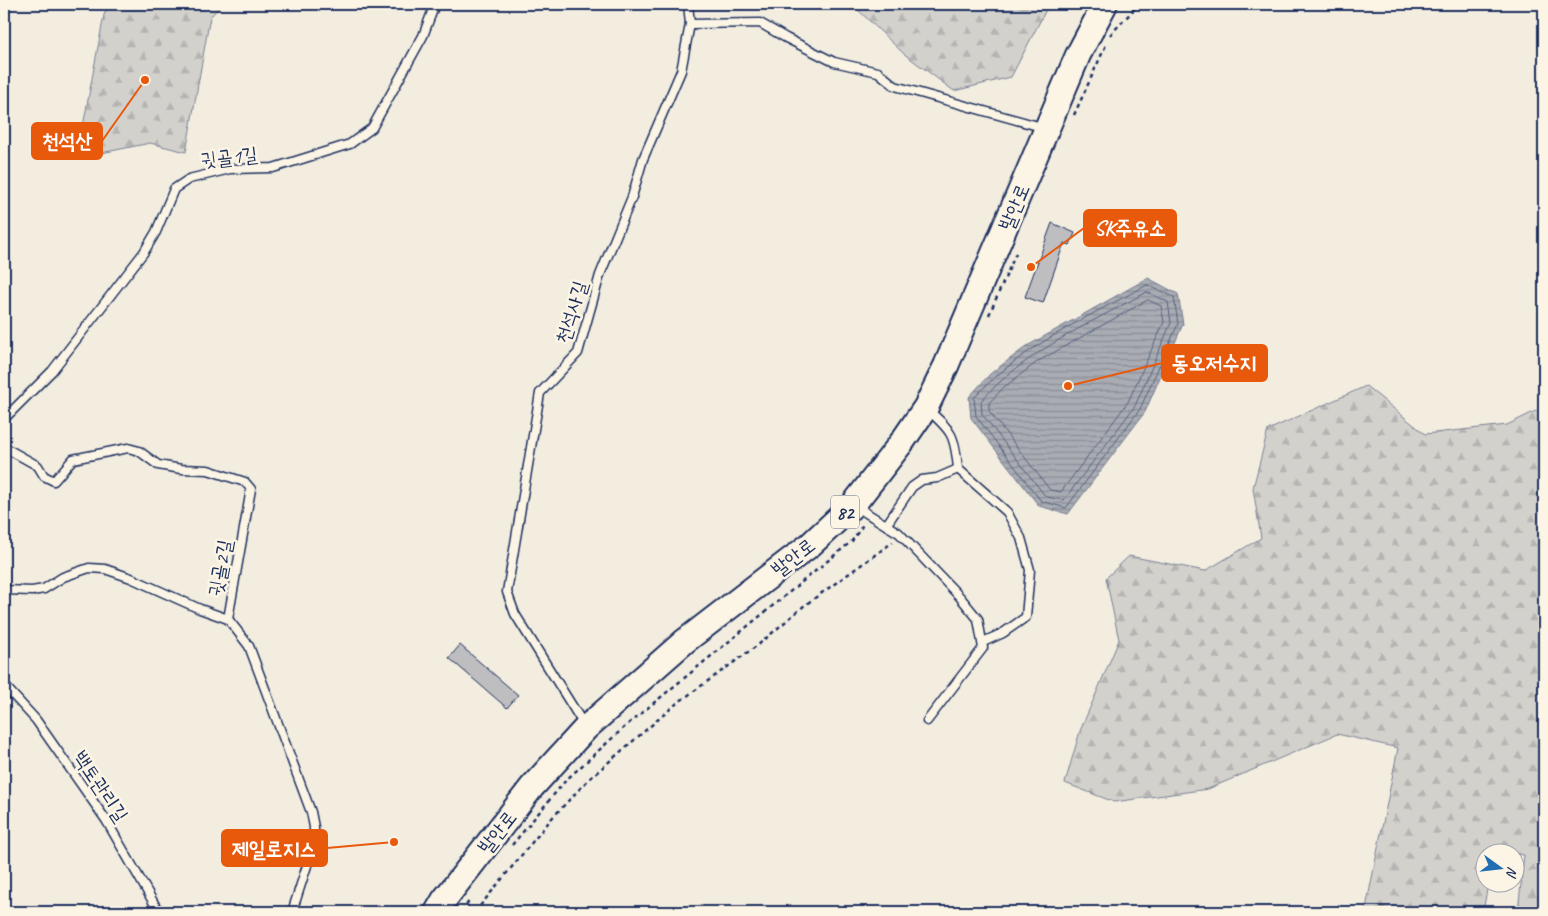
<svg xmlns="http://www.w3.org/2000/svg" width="1548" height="916" viewBox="0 0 1548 916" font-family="Caveat,'Poor Story',sans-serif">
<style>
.forest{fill:url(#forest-firs);stroke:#778095}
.water{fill:url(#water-rules);stroke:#707a91}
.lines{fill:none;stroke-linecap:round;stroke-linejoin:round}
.shore{stroke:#546180;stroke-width:1}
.building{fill:#bebec0;stroke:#1b2f5e}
.service-casing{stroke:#1b2f5e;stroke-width:11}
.primary-casing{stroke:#1b2f5e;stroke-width:28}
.path{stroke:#1b2f5e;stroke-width:2.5;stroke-dasharray:4 4;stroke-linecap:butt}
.service{stroke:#fcf5e5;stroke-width:8}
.primary{stroke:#fcf5e5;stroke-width:24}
.labels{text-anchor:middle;stroke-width:5;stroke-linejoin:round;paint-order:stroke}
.shield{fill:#fcf5e5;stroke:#5e6a86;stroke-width:1}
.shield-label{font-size:19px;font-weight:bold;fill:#1b2f5e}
.street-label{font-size:20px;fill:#1b2f5e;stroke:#fcf5e5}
.leader{fill:none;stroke:#e8590c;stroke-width:2}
.callout-dot{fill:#e8590c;stroke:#fcf5e5;stroke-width:2}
.callout{fill:#e8590c;stroke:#e8590c;stroke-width:2}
.callout-label{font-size:21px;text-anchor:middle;font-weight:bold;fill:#fff}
</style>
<defs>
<pattern id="forest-firs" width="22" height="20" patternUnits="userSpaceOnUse" patternTransform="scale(1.25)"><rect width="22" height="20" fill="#d3d1cc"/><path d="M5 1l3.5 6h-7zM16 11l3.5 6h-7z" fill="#b5b4b2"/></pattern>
<pattern id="water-rules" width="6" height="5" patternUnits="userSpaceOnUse" patternTransform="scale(1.25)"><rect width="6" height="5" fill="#a9acb3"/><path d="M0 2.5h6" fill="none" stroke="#898c95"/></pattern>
</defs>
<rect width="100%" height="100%" fill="#f3ede0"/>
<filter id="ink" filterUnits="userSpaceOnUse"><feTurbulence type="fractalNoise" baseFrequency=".02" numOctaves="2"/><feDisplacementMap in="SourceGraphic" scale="10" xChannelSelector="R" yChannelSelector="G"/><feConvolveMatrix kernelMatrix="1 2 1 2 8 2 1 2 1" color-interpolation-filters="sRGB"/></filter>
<g filter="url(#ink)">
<g class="forest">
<polygon points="108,4 222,4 210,17 186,152 150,143 77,158 104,15"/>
<polygon points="854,4 1049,4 1011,77 954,91 903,53 854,6"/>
<polygon points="1366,386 1425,434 1507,425 1544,407 1544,912 1518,912 1524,855 1495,852 1494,853 1486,854 1486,884 1488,884 1483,912 1366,912 1366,908 1398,748 1337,734 1208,789 1114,802 1065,783 1080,731 1119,640 1106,578 1129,556 1205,571 1261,538 1253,488 1268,430"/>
</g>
<polygon class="water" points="1148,278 1178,294 1183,324 1145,412 1068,514 1039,506 971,418 969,397 990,374 1027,346"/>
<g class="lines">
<g class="shore">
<path d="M1147,285L1174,297L1178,324L1140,409L1066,508L1041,501L976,416L974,398C1020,347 1088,317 1147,285Z"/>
<path d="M1147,292L1168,302L1171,323L1135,406L1064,500L1046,497L982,414L981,401C1023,353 1092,322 1147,292Z"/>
<polygon points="1148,300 1161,306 1164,322 1128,402 1061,492 1050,490 989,411 989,403 1003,388 1037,362"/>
</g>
</g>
<g class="building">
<polygon points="1052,223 1075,233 1070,245 1064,243 1043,303 1025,297"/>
<polygon points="460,645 518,695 507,708 449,658"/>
</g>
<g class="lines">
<defs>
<g id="service">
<polyline points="690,24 760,23 786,38 834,62 878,72 895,86 1045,128"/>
<path d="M927,409C952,431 955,435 958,469L1007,512L1021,538L1030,570L1026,617L1003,633L983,642"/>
<polyline points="4,419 52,371 144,252 156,232 174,189 189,179 230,169 273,168 350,144 372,128 423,36 435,4"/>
<polyline points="4,447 38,466 44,476 54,481 73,459 128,448 139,451 158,465 181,469 208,470 245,482 251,489 228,619 249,646 311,812 314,827 314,844 292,912"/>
<polyline points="855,506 899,533 960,597 978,619 983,648 927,721"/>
<polyline points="887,524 912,487 922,480 937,478 958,469"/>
<polyline points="4,590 32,591 44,589 63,577 89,568 105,569 131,578 200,609 228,619"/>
<polyline points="4,685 36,720 106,820 159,912"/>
<polyline points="584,725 515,614 507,592 540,393 578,353 600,275 632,197 643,159 681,71 690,24 688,4"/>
</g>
<polyline id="primary" points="437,912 444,900 532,787 586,728 685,641 810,545 853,505 902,442 926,407 946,366 1078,55 1105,4"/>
</defs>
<use href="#service" class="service-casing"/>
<use href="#primary" class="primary-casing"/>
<g class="path">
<polyline points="1110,35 1139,4"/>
<polyline points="1074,115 1106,45"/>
<polyline points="989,315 1016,253"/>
<polyline points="512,845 566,780 628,724 852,541 864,523"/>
<polyline points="462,912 469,901"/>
<polyline points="475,912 552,818 589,779 676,704 758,645 805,605 893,542"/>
</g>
<use href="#service" class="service"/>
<use href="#primary" class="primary"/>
</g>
</g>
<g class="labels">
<rect class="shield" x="831" y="495.5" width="28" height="33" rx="4"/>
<g class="shield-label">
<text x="845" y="519">82</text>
</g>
<g class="street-label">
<text transform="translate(229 157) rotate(-7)" y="7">귓골1길</text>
<text transform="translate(1014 207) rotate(-67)" y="7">발안로</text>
<text transform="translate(571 312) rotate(-73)" y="7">천석사길</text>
<text transform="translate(793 557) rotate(-38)" y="7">발안로</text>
<text transform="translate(220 568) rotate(-80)" y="7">귓골2길</text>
<text transform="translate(101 786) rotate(56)" y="7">백토관리길</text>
<text transform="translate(497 832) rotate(-52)" y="7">발안로</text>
</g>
</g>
<path class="leader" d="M145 80L102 141M1031 267L1084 228M1068 386L1162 363M394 842L327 848"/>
<g class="callout-dot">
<circle cx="145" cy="80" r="5"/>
<circle cx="1031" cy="267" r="5"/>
<circle cx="1068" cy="386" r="5"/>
<circle cx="394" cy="842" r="5"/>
</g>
<g class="callout">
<rect x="32" y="123" width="70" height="36" rx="5"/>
<rect x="1084" y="210" width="92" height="36" rx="5"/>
<rect x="1162" y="345" width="105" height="36" rx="5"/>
<rect x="222" y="830" width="105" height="36" rx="5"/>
</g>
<g class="callout-label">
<text x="67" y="148">천석산</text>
<text x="1130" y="235">SK주유소</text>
<text x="1214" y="370">동오저수지</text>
<text x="274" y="856">제일로지스</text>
</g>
<rect width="1548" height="916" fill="none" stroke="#fcf5e5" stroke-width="20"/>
<rect x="10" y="10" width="1528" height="896" fill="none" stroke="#1b2f5e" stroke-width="2" filter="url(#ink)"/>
<g transform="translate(1500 868) rotate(105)"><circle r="24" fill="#fcf5e5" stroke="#a2a6af"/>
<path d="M0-4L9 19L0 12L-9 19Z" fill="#1f6fb2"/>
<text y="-8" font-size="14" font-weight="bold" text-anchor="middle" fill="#1b2f5e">N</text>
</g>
</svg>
